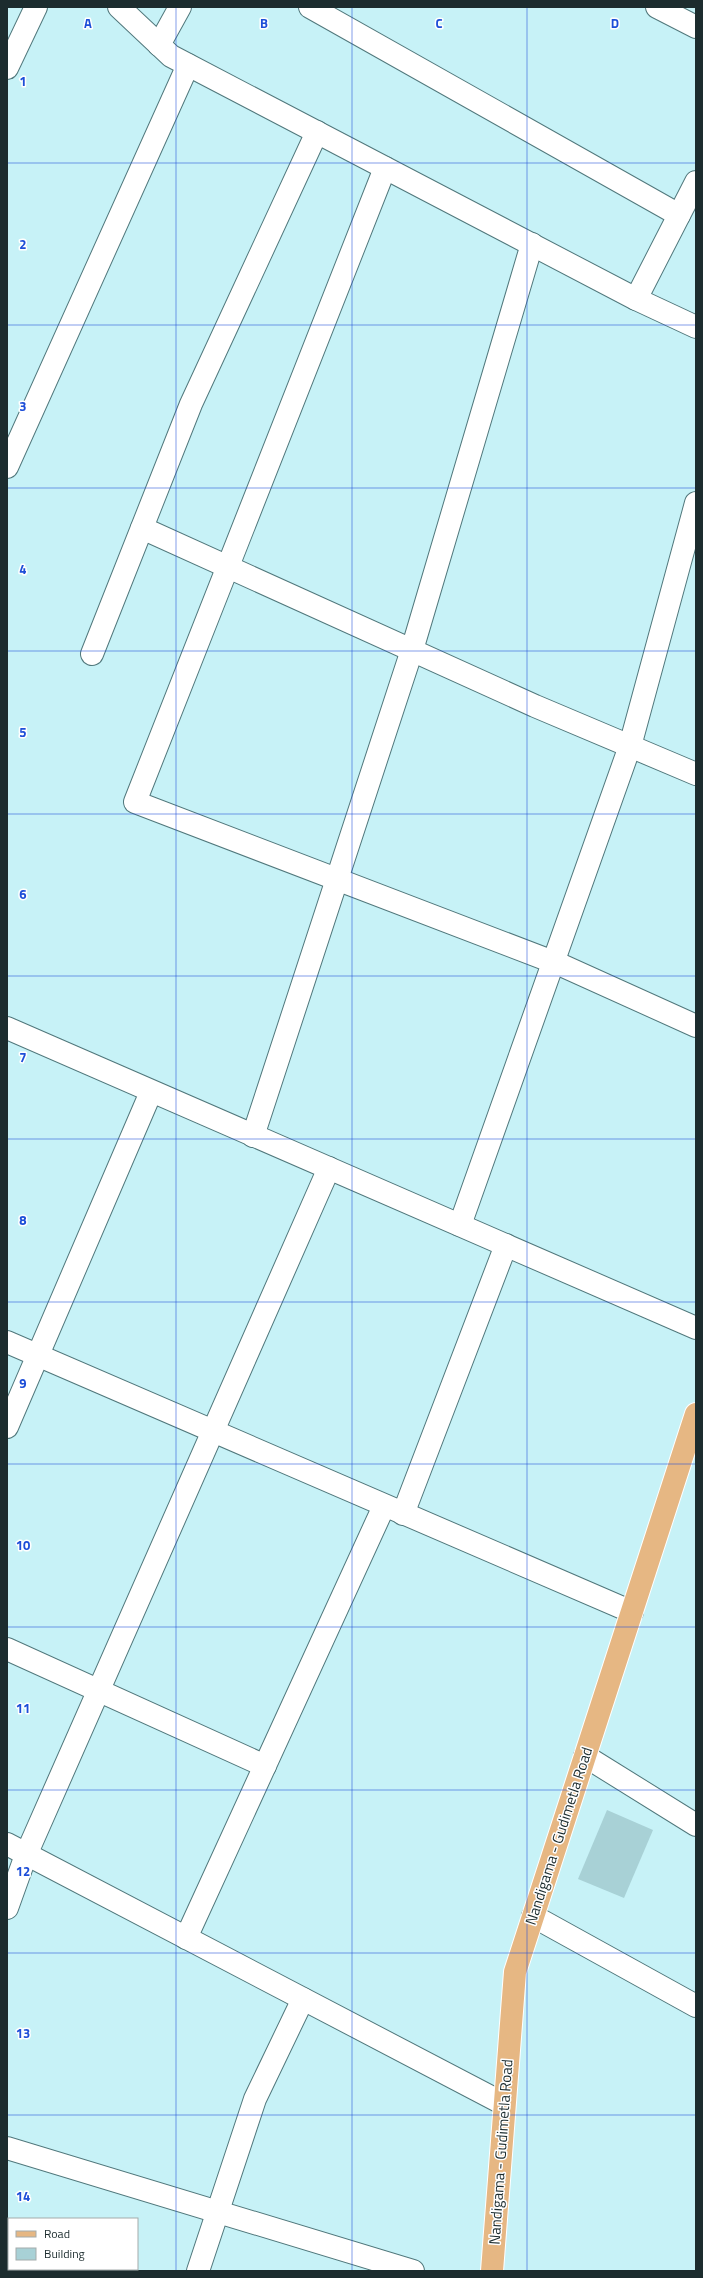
<svg xmlns="http://www.w3.org/2000/svg" width="703" height="2278" viewBox="0 0 703 2278" font-family="'Titillium Web',sans-serif">
<style>
.building{fill:#a8d1d6}
.lines{fill:none;stroke-linecap:round;stroke-linejoin:round}
.street-casing{stroke:#51787c;stroke-width:24}
.primary-casing{stroke:#fff;stroke-width:24}
.street{stroke:#fff;stroke-width:22}
.primary{stroke:#e6b783;stroke-width:22}
.grid{fill:none;stroke:#1d4ed8;stroke-width:1;stroke-opacity:0.55}
.labels{text-anchor:middle;stroke-width:3;stroke-linejoin:round;paint-order:stroke}
.street-label{font-size:15px;fill:#1c2c2e;stroke:#fff}
.grid-label{font-size:13px;text-anchor:middle;font-weight:bold;fill:#1d4ed8;stroke:#fff;stroke-width:3;stroke-linejoin:round;paint-order:stroke}
</style>
<rect width="100%" height="100%" fill="#c7f2f7"/>
<polygon class="building" points="607,1810 653,1830 624,1898 578,1879"/>
<g class="lines">
<defs>
<g id="street">
<polyline points="119,7 171,56 636,299 696,327"/>
<polyline points="310,7 679,215"/>
<polyline points="657,7 696,27"/>
<polyline points="159,45 180,7"/>
<polyline points="7,68 36,7"/>
<polyline points="385,168 135,802 561,965 696,1026"/>
<polyline points="636,299 696,182"/>
<polyline points="7,467 188,65"/>
<polyline points="142,528 535,706 696,774"/>
<polyline points="92,654 191,404 317,132"/>
<polyline points="7,1028 696,1328"/>
<polyline points="253,1136 412,650 532,244"/>
<polyline points="460,1225 630,746 696,503"/>
<polyline points="7,1342 632,1612"/>
<polyline points="7,1427 151,1092"/>
<polyline points="403,1514 506,1245"/>
<polyline points="7,1649 265,1766"/>
<polyline points="585,1756 696,1825"/>
<polyline points="7,1844 504,2104"/>
<polyline points="7,1908 26,1855 329,1168"/>
<polyline points="533,1916 696,2006"/>
<polyline points="186,1938 384,1506"/>
<polyline points="7,2148 413,2271"/>
<polyline points="198,2271 255,2099 303,1999"/>
</g>
<polyline id="primary" points="492,2271 515,1972 696,1414"/>
</defs>
<use href="#street" class="street-casing"/>
<use href="#primary" class="primary-casing"/>
<use href="#street" class="street"/>
<use href="#primary" class="primary"/>
</g>
<path class="grid" d="M176,7V2271M352,7V2271M527,7V2271M7,163H696M7,325H696M7,488H696M7,651H696M7,814H696M7,976H696M7,1139H696M7,1302H696M7,1464H696M7,1627H696M7,1790H696M7,1953H696M7,2115H696"/>
<g class="labels">
<g class="street-label">
<text transform="translate(559 1836) rotate(-72)" y="5">Nandigama - Gudimetla Road</text>
<text transform="translate(501 2152) rotate(-86)" y="5">Nandigama - Gudimetla Road</text>
</g>
</g>
<g class="grid-label">
<text x="88" y="28">A</text>
<text x="264" y="28">B</text>
<text x="439" y="28">C</text>
<text x="615" y="28">D</text>
<text x="23" y="86">1</text>
<text x="23" y="249">2</text>
<text x="23" y="411">3</text>
<text x="23" y="574">4</text>
<text x="23" y="737">5</text>
<text x="23" y="899">6</text>
<text x="23" y="1062">7</text>
<text x="23" y="1225">8</text>
<text x="23" y="1388">9</text>
<text x="23" y="1550">10</text>
<text x="23" y="1713">11</text>
<text x="23" y="1876">12</text>
<text x="23" y="2038">13</text>
<text x="23" y="2201">14</text>
</g>
<rect width="703" height="2278" fill="none" stroke="#1c2c2e" stroke-width="16"/>
<rect x="8" y="2218" width="130" height="52" fill="#ffffff" stroke="#a4abab"/>
<rect x="16" y="2231" width="20" height="6" fill="#e6b783" stroke="#a4abab"/>
<text x="44" y="2238" font-size="12" fill="#1c2c2e">Road</text>
<rect x="16" y="2248" width="20" height="12" fill="#a8d1d6" stroke="#a4abab"/>
<text x="44" y="2258" font-size="12" fill="#1c2c2e">Building</text>
</svg>
